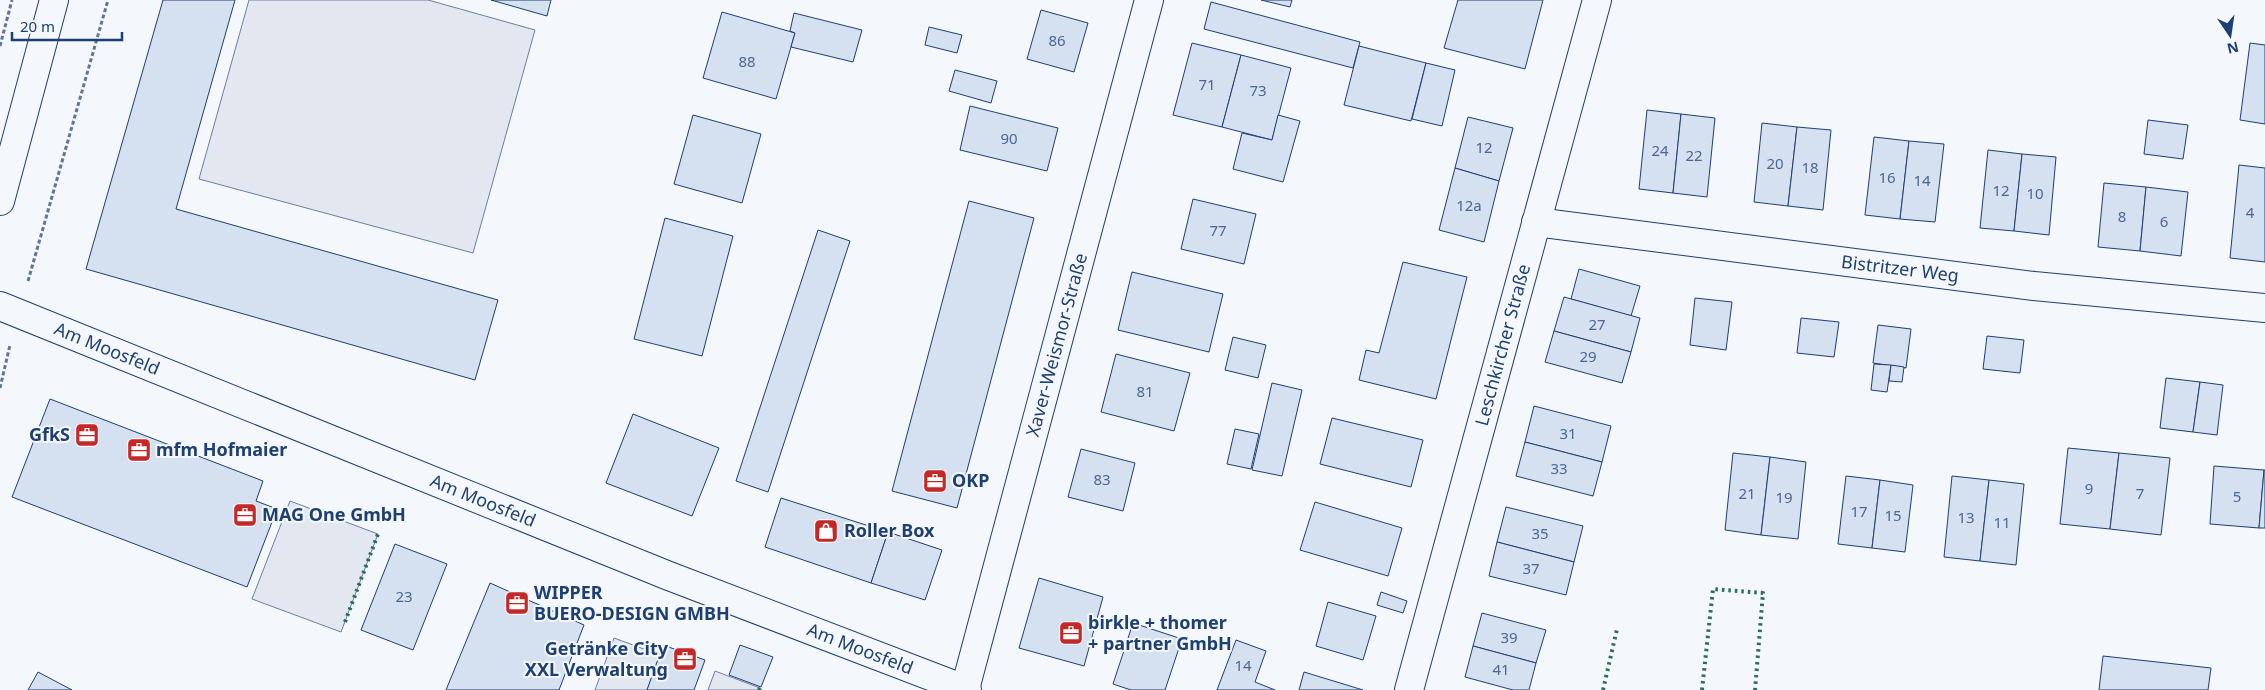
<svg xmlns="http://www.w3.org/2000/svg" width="2265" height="690" viewBox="0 0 2265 690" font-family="'Noto Sans',sans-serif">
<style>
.parking{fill:#e3e8f0;stroke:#687fa3}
.building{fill:#d5e0f0;stroke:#1d3f73}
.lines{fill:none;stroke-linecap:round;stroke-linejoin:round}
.street-casing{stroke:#1d3f73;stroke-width:30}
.secondary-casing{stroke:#1d3f73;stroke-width:30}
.path{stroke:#5e769c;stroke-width:3;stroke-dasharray:4 2.5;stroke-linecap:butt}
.street{stroke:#f4f7fb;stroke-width:28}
.secondary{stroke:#f4f7fb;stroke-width:28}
.hedge{stroke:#2c6c60;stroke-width:4;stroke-dasharray:2.5 4;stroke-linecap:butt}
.labels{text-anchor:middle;stroke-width:4;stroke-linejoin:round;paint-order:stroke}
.number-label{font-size:15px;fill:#4b6792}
.street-label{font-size:18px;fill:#1d3f73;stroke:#f4f7fb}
.poi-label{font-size:18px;font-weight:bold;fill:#1d3f73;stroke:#f4f7fb;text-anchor:start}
</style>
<rect width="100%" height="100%" fill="#f4f7fb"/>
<g class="parking">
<polygon points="249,0 428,0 535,30 473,253 199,179"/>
<polygon points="290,501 378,534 341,632 252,599"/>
<polygon points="614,638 660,655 647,690 595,690"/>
<polygon points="715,671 760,688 759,690 708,690"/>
</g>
<g class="building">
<polygon points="163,0 235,0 176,209 498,300 475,380 86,269"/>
<polygon points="491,0 551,0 547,16"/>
<polygon points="1261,0 1292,0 1290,7"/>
<polygon points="1458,0 1543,0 1525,69 1444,48"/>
<polygon points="1211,2 1360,42 1353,68 1204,29"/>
<polygon points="1041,10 1088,23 1074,72 1027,59"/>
<polygon points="722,12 795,33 776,99 703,78"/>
<polygon points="794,13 862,30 853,62 791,47 795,33 790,31"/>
<polygon points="929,27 962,35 957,53 925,45"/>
<polygon points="1192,43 1241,55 1222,127 1173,115"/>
<polygon points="2250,43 2265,45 2265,124 2240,120"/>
<polygon points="1359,46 1426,63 1411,121 1344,105"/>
<polygon points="1241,55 1291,68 1272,140 1222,127"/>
<polygon points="1426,63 1455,70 1442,126 1412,119"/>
<polygon points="955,70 997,81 991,103 949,91"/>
<polygon points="970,106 1058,128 1047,171 960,150"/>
<polygon points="1647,110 1681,114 1673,193 1639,189"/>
<polygon points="1681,114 1715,118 1707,197 1673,193"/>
<polygon points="693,115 761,134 742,203 674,184"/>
<polygon points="1278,115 1300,121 1283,182 1233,169 1242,133 1272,140"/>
<polygon points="1468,117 1513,128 1499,181 1455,168"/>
<polygon points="2148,120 2188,125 2183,159 2144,154"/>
<polygon points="1762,123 1797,127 1788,206 1754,202"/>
<polygon points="1797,127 1831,130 1823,210 1788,206"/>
<polygon points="1874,137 1909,141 1900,219 1865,215"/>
<polygon points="1909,141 1944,144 1935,222 1900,219"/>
<polygon points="1988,150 2022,154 2014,231 1980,228"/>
<polygon points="2022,154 2056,157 2049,235 2014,231"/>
<polygon points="2239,165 2265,168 2265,262 2230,258"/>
<polygon points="1455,168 1499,181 1484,242 1439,230"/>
<polygon points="2104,183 2146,187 2140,251 2098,247"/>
<polygon points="2146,187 2188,192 2181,256 2140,251"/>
<polygon points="1193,199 1256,214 1244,264 1181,249"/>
<polygon points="969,201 1034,218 957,508 892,491"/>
<polygon points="665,218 733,236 702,356 634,339"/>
<polygon points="818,230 850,241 768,492 736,481"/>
<polygon points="1403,262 1467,277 1436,399 1359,380 1366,350 1379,353"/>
<polygon points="1579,269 1640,286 1631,316 1571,299"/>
<polygon points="1132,272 1223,294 1209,352 1118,330"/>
<polygon points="1564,297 1640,318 1631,352 1554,331"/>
<polygon points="1695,298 1732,302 1726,350 1690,345"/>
<polygon points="1801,318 1839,322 1834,357 1797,353"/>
<polygon points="1878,325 1911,329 1906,368 1873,363"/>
<polygon points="1554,331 1631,352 1622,383 1545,362"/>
<polygon points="1987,336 2024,340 2020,373 1983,369"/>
<polygon points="1233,337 1266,345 1258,378 1225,370"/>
<polygon points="1116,354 1190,373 1174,431 1101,412"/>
<polygon points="1874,364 1891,365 1887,392 1871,390"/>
<polygon points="1891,365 1904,367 1902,382 1889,381"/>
<polygon points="2166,378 2200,382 2193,432 2160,428"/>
<polygon points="2200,382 2223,385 2217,435 2193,432"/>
<polygon points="1272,383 1302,390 1282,476 1252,470"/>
<polygon points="50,399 263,481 256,501 277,509 247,587 12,497"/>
<polygon points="1534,406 1611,426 1602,462 1525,442"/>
<polygon points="633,414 719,448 692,516 606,483"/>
<polygon points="1332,418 1423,440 1411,487 1320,464"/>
<polygon points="1235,429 1259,434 1251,469 1227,464"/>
<polygon points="1525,442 1602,462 1593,496 1516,476"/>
<polygon points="2068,448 2119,453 2110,529 2060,524"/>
<polygon points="1081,449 1135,463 1123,511 1068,497"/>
<polygon points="1733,453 1770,457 1761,535 1725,530"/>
<polygon points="2119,453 2170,458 2161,535 2110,529"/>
<polygon points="1770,457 1806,462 1798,539 1761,535"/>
<polygon points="2214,466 2264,470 2259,528 2210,524"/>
<polygon points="2264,470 2265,470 2265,528 2259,528"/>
<polygon points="1846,476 1880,480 1872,548 1838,544"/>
<polygon points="1952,476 1989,480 1980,561 1944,557"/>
<polygon points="1880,480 1913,485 1905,552 1872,548"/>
<polygon points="1989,480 2024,484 2016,565 1980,561"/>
<polygon points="781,498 888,532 871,583 765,547"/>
<polygon points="1315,502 1402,528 1388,576 1300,550"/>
<polygon points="1506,507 1583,526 1574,562 1497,542"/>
<polygon points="888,532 942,550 925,600 871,583"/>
<polygon points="1497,542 1574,562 1566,595 1489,576"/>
<polygon points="395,544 447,564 413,650 361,630"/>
<polygon points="1039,578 1103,597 1084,666 1019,648"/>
<polygon points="490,583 584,625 559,690 446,690"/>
<polygon points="1381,592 1407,601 1403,613 1377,605"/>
<polygon points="1328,602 1376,616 1363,660 1316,646"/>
<polygon points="1482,613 1546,630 1536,663 1473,646"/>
<polygon points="1133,623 1182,639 1165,690 1131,690 1113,684"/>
<polygon points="1236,640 1266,651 1255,682 1275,690 1217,690"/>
<polygon points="663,645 705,660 694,690 647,690"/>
<polygon points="740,645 773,657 761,687 729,675"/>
<polygon points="1473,646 1536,663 1529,690 1513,690 1465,677"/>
<polygon points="2103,656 2211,668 2208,690 2099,690"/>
<polygon points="38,672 72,690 28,690"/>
<polygon points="1304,672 1363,690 1299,690"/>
</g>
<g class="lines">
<defs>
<g id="street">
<polyline points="1536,222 2034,286 2265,308"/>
<polyline points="0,306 669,576 967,690"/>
<polyline points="965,689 1149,0"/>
<polyline points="1409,690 1597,0"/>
</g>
<polyline id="secondary" points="0,201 54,0"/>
</defs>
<use href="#street" class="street-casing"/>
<use href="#secondary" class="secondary-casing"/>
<g class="path">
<polyline points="0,46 12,0"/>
<polyline points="28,281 108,0"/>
<polyline points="0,388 10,345"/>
</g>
<use href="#street" class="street"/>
<use href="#secondary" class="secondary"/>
<g class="hedge">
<polyline points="345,622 378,534"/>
<polyline points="759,690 760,688"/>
<polyline points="1603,690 1617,629"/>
<polyline points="1702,690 1713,589 1763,593 1755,690"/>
</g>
</g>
<defs>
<symbol id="office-square" viewBox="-11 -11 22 22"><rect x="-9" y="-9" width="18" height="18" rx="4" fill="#c62828" stroke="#f4f7fb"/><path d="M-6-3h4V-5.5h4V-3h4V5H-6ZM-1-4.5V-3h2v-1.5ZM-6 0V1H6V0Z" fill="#fff"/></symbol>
<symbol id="shop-square" viewBox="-11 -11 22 22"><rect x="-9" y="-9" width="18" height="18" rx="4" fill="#c62828" stroke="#f4f7fb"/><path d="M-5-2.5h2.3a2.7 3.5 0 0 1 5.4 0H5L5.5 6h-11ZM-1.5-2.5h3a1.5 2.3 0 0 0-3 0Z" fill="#fff"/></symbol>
</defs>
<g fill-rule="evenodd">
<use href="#office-square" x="73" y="421" width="28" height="28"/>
<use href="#office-square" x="125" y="436" width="28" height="28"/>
<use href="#office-square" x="921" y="467" width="28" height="28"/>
<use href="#office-square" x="231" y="501" width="28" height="28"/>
<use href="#shop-square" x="812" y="517" width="28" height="28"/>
<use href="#office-square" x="503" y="589" width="28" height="28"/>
<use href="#office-square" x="1057" y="619" width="28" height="28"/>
<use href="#office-square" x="671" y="645" width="28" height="28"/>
</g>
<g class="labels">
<g class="number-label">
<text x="1057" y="46">86</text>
<text x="747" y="67">88</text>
<text x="1207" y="90">71</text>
<text x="1258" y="96">73</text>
<text x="1009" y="144">90</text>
<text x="1484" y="153">12</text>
<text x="1660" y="156">24</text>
<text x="1694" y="161">22</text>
<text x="1775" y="169">20</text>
<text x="1810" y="173">18</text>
<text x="1887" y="183">16</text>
<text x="1922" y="186">14</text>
<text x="2001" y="196">12</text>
<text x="2035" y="199">10</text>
<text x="1469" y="211">12a</text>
<text x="2250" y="218">4</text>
<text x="2122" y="222">8</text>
<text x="2164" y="227">6</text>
<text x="1218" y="236">77</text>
<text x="1597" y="330">27</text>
<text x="1588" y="362">29</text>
<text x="1145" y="397">81</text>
<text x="1568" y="439">31</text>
<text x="1559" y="474">33</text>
<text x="1102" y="485">83</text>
<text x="2089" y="494">9</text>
<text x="1747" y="499">21</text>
<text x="2140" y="499">7</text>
<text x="2237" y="502">5</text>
<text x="1784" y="503">19</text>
<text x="1859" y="517">17</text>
<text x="1893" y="521">15</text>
<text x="1966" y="523">13</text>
<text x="2002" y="528">11</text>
<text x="1540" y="539">35</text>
<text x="1531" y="574">37</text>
<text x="404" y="602">23</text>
<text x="1509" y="643">39</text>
<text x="1243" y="671">14</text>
<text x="1501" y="675">41</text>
</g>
<g class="street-label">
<text transform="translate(1900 269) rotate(7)" y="6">Bistritzer Weg</text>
<text transform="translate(1057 345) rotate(-75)" y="6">Xaver-Weismor-Straße</text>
<text transform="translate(1503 345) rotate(-75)" y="6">Leschkircher Straße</text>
<text transform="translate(107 349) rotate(22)" y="6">Am Moosfeld</text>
<text transform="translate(483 501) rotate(22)" y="6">Am Moosfeld</text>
<text transform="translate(860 649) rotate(21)" y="6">Am Moosfeld</text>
</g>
<g class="poi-label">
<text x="70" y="441" text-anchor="end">GfkS</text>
<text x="156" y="456">mfm Hofmaier</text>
<text x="952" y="487">OKP</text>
<text x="262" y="521">MAG One GmbH</text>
<text x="844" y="537">Roller Box</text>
<text x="534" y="599">WIPPER<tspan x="534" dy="21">BUERO-DESIGN GMBH</tspan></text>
<text x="1088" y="629">birkle + thomer<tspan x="1088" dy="21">+ partner GmbH</tspan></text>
<text x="668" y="655" text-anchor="end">Getränke City<tspan x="668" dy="21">XXL Verwaltung</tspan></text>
</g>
</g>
<g transform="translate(2230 35) rotate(167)" stroke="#f4f7fb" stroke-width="4" paint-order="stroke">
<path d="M0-4L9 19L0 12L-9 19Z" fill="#1d3f73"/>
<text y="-8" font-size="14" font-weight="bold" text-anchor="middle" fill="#1d3f73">N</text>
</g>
<path d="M12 32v8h110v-8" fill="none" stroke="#1d3f73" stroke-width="2.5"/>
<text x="20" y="32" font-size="15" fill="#1d3f73" stroke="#f4f7fb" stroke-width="4" paint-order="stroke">20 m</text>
</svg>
